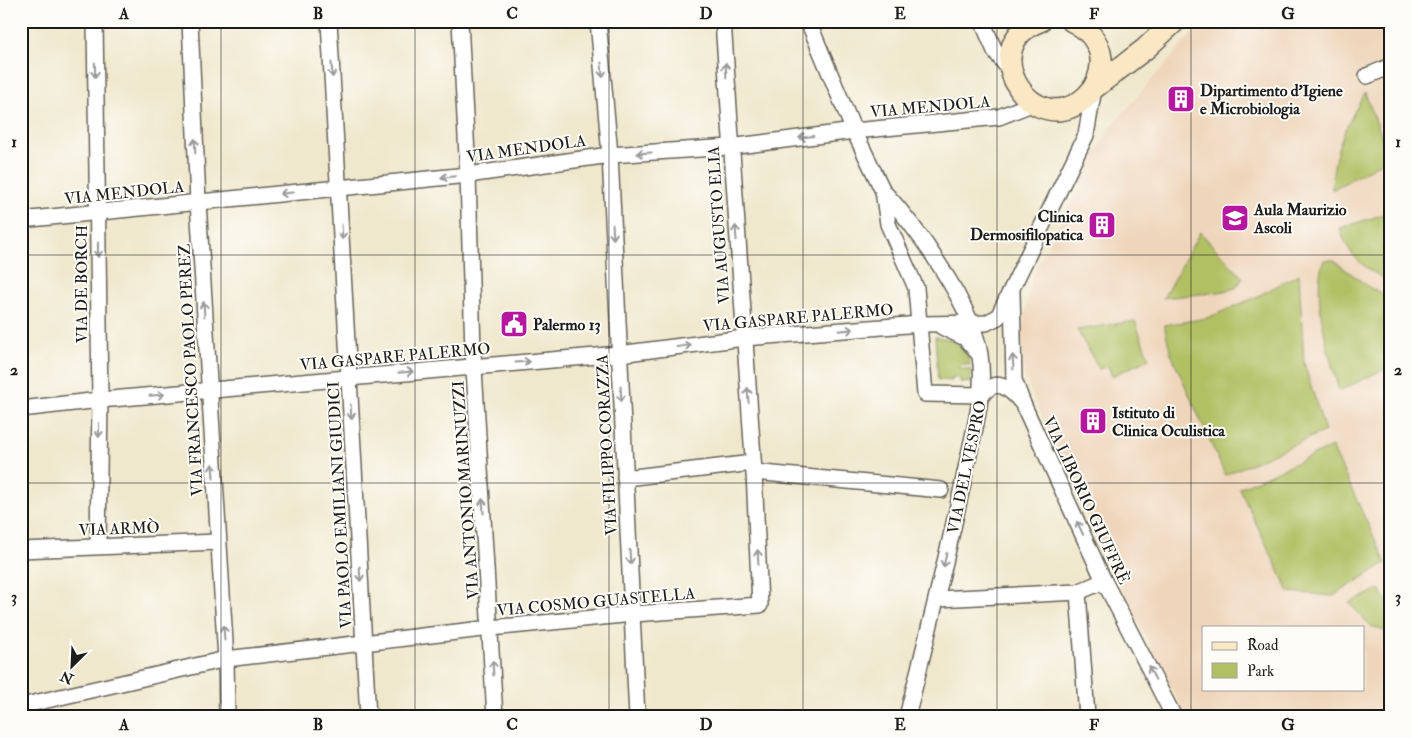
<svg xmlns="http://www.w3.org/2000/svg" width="1412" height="738" viewBox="0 0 1412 738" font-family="'IM FELL Double Pica',serif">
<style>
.built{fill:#efd6bb;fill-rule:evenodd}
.green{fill:#b1c063;stroke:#666e40}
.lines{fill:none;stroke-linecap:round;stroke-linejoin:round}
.street-casing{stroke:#66635a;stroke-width:18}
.secondary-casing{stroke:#66635a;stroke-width:24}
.street{stroke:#fff;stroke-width:15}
.secondary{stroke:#fae7c3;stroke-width:21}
.oneway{stroke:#999}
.grid{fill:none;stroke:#1c1c1c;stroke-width:1;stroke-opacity:0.55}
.labels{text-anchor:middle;stroke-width:4;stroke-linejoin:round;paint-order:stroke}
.poi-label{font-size:16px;font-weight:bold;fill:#1c1c1c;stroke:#fdfcf7;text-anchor:start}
.street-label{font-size:16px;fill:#1c1c1c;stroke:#fdfcf7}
.neatline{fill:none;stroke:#1c1c1c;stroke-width:2}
.grid-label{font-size:16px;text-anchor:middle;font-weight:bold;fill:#1c1c1c}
</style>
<rect width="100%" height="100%" fill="#fdfcf7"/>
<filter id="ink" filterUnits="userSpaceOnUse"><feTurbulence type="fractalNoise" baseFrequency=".02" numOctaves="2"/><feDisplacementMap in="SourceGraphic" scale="10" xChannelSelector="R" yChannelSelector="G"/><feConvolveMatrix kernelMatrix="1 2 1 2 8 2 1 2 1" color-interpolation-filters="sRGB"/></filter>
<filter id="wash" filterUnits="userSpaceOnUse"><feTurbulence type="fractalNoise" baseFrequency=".0096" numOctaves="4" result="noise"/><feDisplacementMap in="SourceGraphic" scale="20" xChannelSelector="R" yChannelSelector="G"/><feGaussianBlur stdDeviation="1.12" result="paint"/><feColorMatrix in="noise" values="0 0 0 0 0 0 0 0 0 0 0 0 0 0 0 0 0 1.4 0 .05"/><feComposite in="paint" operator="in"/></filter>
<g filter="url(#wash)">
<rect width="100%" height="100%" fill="#f0e8cd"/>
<path class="built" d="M1203,21H1391V717H1186L1126,598L1024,376L1021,335L1032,276L1109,129ZM1203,627H1363V689H1203Z"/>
<g class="green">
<path d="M1365,93L1390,158L1332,190C1333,148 1345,128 1365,93Z"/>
<path d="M1391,212V282C1365,269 1348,257 1340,228Z"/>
<polygon points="1200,232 1243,278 1236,288 1219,292 1163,298"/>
<path d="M1324,260H1333L1370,288L1391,297V366L1339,391C1330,357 1310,293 1324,260Z"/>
<polygon points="1299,274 1304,363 1325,431 1225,475 1171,354 1164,325 1207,318 1254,298"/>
<polygon points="1135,321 1149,359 1112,376 1108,366 1099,369 1077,330"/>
<path d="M935,337C952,337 968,347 970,365L961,364L960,368L970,369L971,383L960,382V378L952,377V381L938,380Z"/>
<polygon points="1332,447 1386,563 1333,596 1289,592 1239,488"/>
<polygon points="1380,589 1391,609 1391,633 1372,627 1349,603"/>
</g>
</g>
<g filter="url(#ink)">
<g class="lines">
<defs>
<g id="street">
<polyline points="95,21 100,400 98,546"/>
<polyline points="190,21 198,202 226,659 227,717"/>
<polyline points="329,21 368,717"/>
<polyline points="460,21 468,175 473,352 495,717"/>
<polyline points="598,21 610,155 637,717"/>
<path d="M808,21L854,131L883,191L888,224L916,288L925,394L982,395C997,375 1011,390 1023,404"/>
<polyline points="982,21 995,51 1011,72"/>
<polyline points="1367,76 1391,66"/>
<path d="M883,191C916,226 974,308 980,355C986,396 972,437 964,478C947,558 927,637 907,717"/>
<polyline points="21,220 468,175 610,155 730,147 854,131 999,117 1034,103"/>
<polyline points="1012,292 1014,380 1023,404 1104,581 1174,717"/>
<polyline points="942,327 965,338 979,354"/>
<polyline points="21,409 100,400 619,354 744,338 920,324 986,323 998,317 1086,135 1094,88"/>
<polyline points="754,472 941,490"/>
<polyline points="625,478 753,463"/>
<polyline points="21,550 218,542"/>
<polyline points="1078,592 1087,717"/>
<polyline points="937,599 1078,592 1104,581"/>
<polyline points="21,706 226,659 491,628 633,614 760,605 754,472 723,21"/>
</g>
<g id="secondary">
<path d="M1040,21C972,46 1034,146 1087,96C1097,86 1102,73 1101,58C1099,41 1087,28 1072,21"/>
<polyline points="1094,88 1145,49 1175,21"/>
</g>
</defs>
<use href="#street" class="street-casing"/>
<use href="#secondary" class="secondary-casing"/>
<use href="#street" class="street"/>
<use href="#secondary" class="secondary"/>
</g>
<defs><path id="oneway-shaft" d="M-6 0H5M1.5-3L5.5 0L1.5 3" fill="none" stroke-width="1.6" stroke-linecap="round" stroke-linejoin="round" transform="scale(1.25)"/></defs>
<g class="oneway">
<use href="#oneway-shaft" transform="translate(95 70) rotate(89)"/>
<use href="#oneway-shaft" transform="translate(332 70) rotate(86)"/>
<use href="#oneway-shaft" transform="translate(602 70) rotate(85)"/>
<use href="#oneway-shaft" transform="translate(726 70) rotate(-93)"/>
<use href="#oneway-shaft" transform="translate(806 137) rotate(172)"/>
<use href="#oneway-shaft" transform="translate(195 146) rotate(-92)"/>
<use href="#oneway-shaft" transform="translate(644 153) rotate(177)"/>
<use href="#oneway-shaft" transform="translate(448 177) rotate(174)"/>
<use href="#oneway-shaft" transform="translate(287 193) rotate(174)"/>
<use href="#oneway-shaft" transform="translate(342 232) rotate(87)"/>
<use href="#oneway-shaft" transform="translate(613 232) rotate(87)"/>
<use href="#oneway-shaft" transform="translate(736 233) rotate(-94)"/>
<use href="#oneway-shaft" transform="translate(98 250) rotate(90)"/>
<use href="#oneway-shaft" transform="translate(204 309) rotate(-93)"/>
<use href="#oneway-shaft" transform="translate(846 330) rotate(-5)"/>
<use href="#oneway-shaft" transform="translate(684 346) rotate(-8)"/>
<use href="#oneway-shaft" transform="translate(523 362) rotate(-4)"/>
<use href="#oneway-shaft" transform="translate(1013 362) rotate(-93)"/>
<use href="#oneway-shaft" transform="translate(406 372) rotate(-5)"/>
<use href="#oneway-shaft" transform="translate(621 394) rotate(87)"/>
<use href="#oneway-shaft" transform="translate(157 395) rotate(-5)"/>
<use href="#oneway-shaft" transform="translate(748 395) rotate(-94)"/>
<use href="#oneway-shaft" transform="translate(351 412) rotate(87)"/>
<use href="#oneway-shaft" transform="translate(99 430) rotate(91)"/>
<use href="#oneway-shaft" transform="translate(213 471) rotate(-94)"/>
<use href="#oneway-shaft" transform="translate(483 506) rotate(-94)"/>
<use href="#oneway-shaft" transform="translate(1080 528) rotate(-115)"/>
<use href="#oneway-shaft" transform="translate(630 557) rotate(87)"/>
<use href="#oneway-shaft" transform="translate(758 557) rotate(-93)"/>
<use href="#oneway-shaft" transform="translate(945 560) rotate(103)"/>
<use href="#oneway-shaft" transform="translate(360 574) rotate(87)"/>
<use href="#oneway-shaft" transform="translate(224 633) rotate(-94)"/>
<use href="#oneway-shaft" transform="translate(493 668) rotate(-93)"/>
<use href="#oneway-shaft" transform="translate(1152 673) rotate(-117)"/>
</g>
</g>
<path class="grid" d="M221,21V717M415,21V717M609,21V717M803,21V717M997,21V717M1191,21V717M21,255H1391M21,483H1391"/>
<defs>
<symbol id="building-square" viewBox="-11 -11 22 22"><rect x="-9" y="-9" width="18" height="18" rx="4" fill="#b5179e" stroke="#fdfcf7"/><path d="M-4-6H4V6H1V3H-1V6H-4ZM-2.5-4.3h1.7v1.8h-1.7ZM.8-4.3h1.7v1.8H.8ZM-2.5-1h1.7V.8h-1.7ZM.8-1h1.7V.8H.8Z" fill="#fff"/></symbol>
<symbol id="university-square" viewBox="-11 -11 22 22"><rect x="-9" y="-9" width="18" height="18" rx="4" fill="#b5179e" stroke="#fdfcf7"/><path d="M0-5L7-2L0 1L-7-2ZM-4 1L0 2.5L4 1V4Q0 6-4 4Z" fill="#fff"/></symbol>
<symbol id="civic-square" viewBox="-11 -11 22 22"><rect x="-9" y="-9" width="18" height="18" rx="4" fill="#b5179e" stroke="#fdfcf7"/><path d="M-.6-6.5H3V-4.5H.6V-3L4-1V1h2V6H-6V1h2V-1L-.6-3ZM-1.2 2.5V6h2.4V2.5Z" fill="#fff"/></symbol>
</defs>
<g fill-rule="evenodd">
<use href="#building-square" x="1165" y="83" width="32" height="32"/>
<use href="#university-square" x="1219" y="202" width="32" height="32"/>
<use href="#building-square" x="1086" y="209" width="32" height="32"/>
<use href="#civic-square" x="498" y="308" width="32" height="32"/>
<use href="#building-square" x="1077" y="405" width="32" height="32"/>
</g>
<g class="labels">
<g class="poi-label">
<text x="1200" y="96">Dipartimento d'Igiene<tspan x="1200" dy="18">e Microbiologia</tspan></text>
<text x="1254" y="215">Aula Maurizio<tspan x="1254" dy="18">Ascoli</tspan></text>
<text x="1083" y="222" text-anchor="end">Clinica<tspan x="1083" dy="18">Dermosifilopatica</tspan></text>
<text x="533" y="330">Palermo 13</text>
<text x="1112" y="418">Istituto di<tspan x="1112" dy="18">Clinica Oculistica</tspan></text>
</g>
<g class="street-label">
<text transform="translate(930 106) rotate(-5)" y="6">VIA MENDOLA</text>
<text transform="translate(526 148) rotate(-8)" y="6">VIA MENDOLA</text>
<text transform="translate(124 192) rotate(-6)" y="6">VIA MENDOLA</text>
<text transform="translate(718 225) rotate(-94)" y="6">VIA AUGUSTO ELIA</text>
<text transform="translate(81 284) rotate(-90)" y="6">VIA DE BORCH</text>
<text transform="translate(798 317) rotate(-5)" y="6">VIA GASPARE PALERMO</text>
<text transform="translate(395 356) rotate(-5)" y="6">VIA GASPARE PALERMO</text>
<text transform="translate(190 370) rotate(-93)" y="6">VIA FRANCESCO PAOLO PEREZ</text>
<text transform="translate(606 445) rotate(-93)" y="6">VIA FILIPPO CORAZZA</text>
<text transform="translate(966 467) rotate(-78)" y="6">VIA DEL VESPRO</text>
<text transform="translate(465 490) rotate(-94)" y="6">VIA ANTONIO MARINUZZI</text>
<text transform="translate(1087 500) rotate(65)" y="6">VIA LIBORIO GIUFFRÈ</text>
<text transform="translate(339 505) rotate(-93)" y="6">VIA PAOLO EMILIANI GIUDICI</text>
<text transform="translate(119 528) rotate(-2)" y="6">VIA ARMÒ</text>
<text transform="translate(596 601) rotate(-5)" y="6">VIA COSMO GUASTELLA</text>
</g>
</g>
<rect width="1412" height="738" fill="none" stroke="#fdfcf7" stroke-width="55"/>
<rect x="1202" y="626" width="162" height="65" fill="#fdfcf7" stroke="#a3a29f"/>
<rect x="1212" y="642" width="25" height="8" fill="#fae7c3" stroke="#a3a29f"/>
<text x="1247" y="650" font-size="15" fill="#1c1c1c">Road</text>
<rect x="1212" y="663" width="25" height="15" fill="#b1c063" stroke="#a3a29f"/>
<text x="1247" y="676" font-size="15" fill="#1c1c1c">Park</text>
<g transform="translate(72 666) rotate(204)" stroke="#fdfcf7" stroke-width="4" paint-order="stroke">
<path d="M0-4L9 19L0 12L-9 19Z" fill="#1c1c1c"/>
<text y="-8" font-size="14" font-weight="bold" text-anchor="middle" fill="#1c1c1c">N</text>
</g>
<rect x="28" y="28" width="1356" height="682" class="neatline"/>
<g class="grid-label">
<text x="124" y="19">A</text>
<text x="318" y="19">B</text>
<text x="512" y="19">C</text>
<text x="706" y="19">D</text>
<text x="900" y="19">E</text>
<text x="1094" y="19">F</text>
<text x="1288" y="19">G</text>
<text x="14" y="147">1</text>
<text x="1398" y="147">1</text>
<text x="14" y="375">2</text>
<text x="1398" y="375">2</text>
<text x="14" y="602">3</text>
<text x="1398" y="602">3</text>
<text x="124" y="730">A</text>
<text x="318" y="730">B</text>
<text x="512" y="730">C</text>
<text x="706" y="730">D</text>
<text x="900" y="730">E</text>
<text x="1094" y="730">F</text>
<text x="1288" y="730">G</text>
</g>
</svg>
